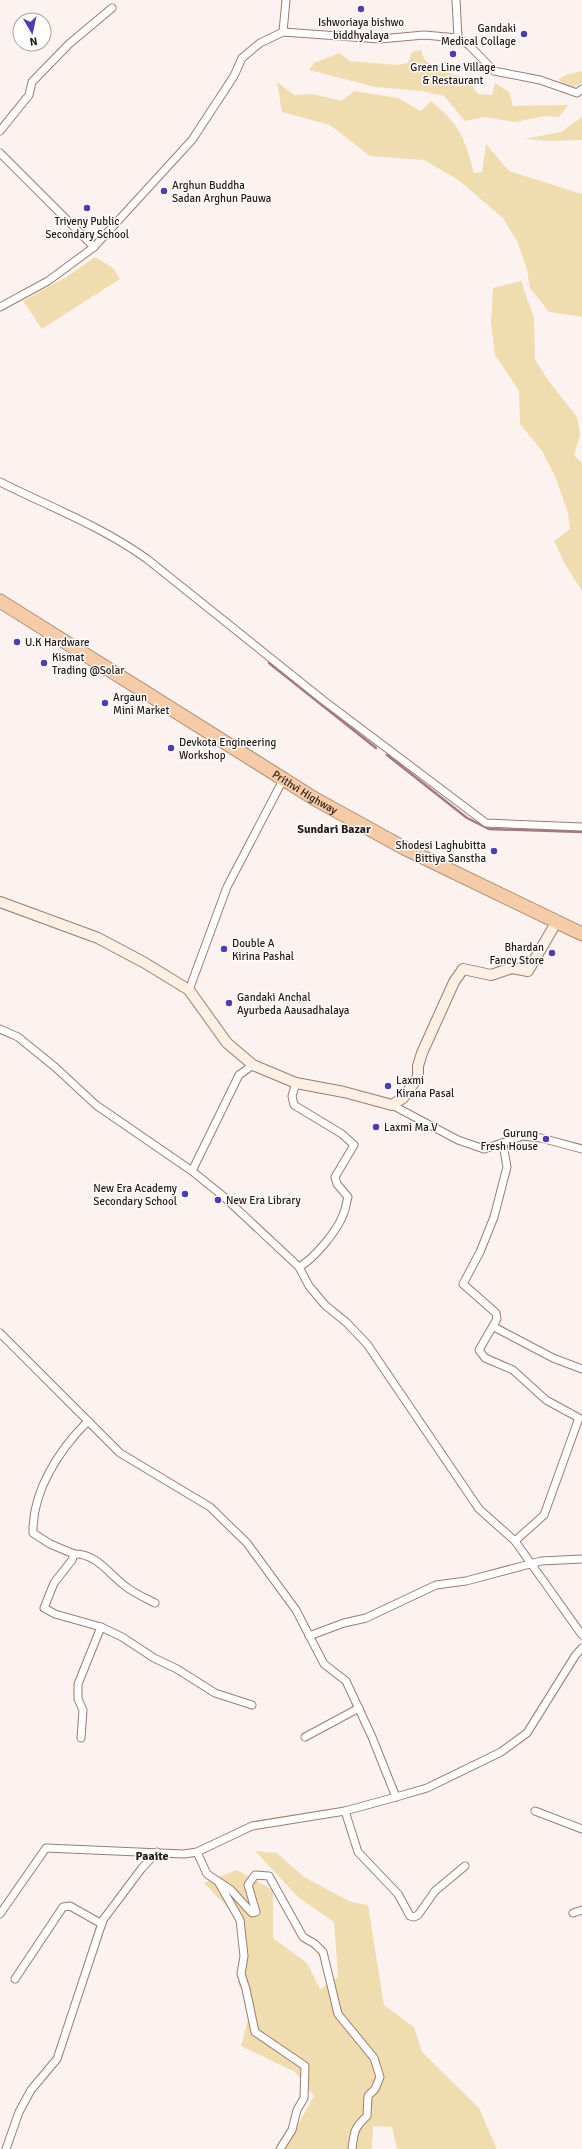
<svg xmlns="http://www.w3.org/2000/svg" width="582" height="2149" viewBox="0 0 582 2149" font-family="Signika,sans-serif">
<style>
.green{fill:#f0ddaf}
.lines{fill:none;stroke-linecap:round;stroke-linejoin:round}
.stream{stroke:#a47786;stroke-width:2.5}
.street-casing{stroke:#9f7b6e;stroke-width:9}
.secondary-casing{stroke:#9f7b6e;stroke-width:12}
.highway-casing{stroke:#ad8d73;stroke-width:15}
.street{stroke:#fff;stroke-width:7}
.secondary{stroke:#fcf0e5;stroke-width:10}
.highway{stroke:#f5cca7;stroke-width:13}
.poi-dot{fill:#4e3cb4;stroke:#fff;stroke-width:1.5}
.labels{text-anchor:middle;stroke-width:3;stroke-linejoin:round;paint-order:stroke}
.poi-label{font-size:11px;fill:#261813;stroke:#fff;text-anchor:start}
.street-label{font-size:11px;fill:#261813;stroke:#fff}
.neighbourhood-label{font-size:12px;font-weight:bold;fill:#261813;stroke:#fff}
</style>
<rect width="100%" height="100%" fill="#fcf3f0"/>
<g class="green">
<polygon points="421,50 424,59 436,70 447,71 454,75 466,77 478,94 492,95 495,83 509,92 513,106 568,105 559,117 545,116 515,122 484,117 465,121 444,96 422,91 375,87 309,70 314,63 339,53 350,61 397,65 408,63 412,52"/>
<polygon points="582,71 582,82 575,87 563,85 559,79 566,75"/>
<path d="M277,82L294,95L313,94L342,101L354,91L398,98L421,111L431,101C461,126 464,137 474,173L482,172L486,144L509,171L582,194V317L549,312L530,288L527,270L518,243L503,218L457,179L424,160L370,156L330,125L282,112Z"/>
<polygon points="582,117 582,140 550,141 524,139 561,132"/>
<polygon points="95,257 113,268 120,279 42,329 23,301 65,278"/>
<polygon points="521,281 534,318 535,359 548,380 577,417 580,435 574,455 582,463 582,591 566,566 554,541 570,529 568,513 555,476 542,451 520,424 519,391 495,355 491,323 493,288"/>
<polygon points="255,1851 277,1853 304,1877 351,1902 368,1905 384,2005 414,2027 422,2052 479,2108 497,2149 397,2149 392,2127 373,2126 372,2149 284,2149 314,2096 295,2072 241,2046 252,2004 238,1984 243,1944 234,1914 204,1883 237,1870 273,1890 273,1938 307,1963 320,1989 338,1977 334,1922 299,1898"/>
</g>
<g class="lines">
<g class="stream">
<polyline points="269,663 376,748"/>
<polyline points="387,755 467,818 489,829 582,832"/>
</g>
<defs>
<g id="street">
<polyline points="456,0 458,38"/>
<polyline points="283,32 286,0"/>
<polyline points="0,131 29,95 32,82 69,44 112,8"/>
<polyline points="0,153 94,247"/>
<polyline points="0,307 48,281 94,247 192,140 234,76 242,58 260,43 283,32 380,39 424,35 458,38 469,45 494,71 540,80 577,93 582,89"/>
<path d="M0,482C50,507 101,526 147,559L323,700L486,823L582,827"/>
<polyline points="189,990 227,887 284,778"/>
<polyline points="0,1029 18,1037 55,1067 96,1105 192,1171 223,1196 299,1267 309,1286 325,1305 347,1323 367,1344 479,1509 515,1541 582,1635"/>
<path d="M296,1083L292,1096L294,1105L342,1134L354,1145L335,1177L337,1184L348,1197C346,1203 346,1209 343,1215C337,1231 314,1259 299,1267"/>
<polyline points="392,1105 458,1140 484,1149 523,1136 541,1138 582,1149"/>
<polyline points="503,1144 507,1167 494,1217 480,1252 463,1284 496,1313 497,1319 479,1350 485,1358 513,1370 546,1400 579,1418 544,1515 515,1541"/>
<polyline points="192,1171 239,1075 253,1065"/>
<polyline points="494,1327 553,1358 582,1369"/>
<polyline points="0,1333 120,1453 210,1507 247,1543 296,1610 324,1664 346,1681 372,1737 396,1797"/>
<path d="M74,1554C96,1553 109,1574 125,1586C134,1593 145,1598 155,1603"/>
<polyline points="101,1627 122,1637 154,1658 177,1669 215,1693 252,1705"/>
<polyline points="309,1636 344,1623 366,1618 436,1585 466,1581 541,1561 582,1559"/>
<polyline points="305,1737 359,1708"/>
<path d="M81,1738L83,1710L78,1699V1684L101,1627L55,1614L44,1608L54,1583L72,1560L74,1554L50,1544L33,1533C32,1491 59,1450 88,1421"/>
<polyline points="345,1811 358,1852 398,1894 410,1916 414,1917 418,1915 435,1891 465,1866"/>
<polyline points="535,1811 582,1829"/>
<path d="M197,1852L207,1874L231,1890L252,1913L256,1912L248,1885L255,1875L269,1876L303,1937L315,1944L323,1952L338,2014L374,2058L380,2077L375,2089L368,2096L367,2116C354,2128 354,2132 352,2149"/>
<polyline points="219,1883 240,1920 244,1956 241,1974 246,1989 255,2032 305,2066 304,2098 297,2110 292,2130 280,2149"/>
<polyline points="573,1913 582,1910"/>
<polyline points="0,1914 46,1848 184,1854 197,1852 252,1826 345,1811 396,1797 427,1788 501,1752 527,1733 575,1656 582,1648"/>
<polyline points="15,1979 63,1907 70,1906 102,1924"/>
<polyline points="6,2149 19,2112 31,2090 57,2059 103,1920 142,1868 157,1852"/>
</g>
<polyline id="secondary" points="0,902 98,938 145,963 189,990 227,1043 253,1065 296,1083 344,1092 392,1105 403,1098 418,1077 418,1066 422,1053 454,982 463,969 491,975 512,968 528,971 557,921"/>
<g id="highway">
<path id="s1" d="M0,601L315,799L404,848L582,934"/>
</g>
</defs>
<use href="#street" class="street-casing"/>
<use href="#secondary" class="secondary-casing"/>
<use href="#highway" class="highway-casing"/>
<use href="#street" class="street"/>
<use href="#secondary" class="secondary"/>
<use href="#highway" class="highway"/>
</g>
<g class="poi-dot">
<circle cx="361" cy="9" r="4"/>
<circle cx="524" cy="34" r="4"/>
<circle cx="453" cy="54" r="4"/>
<circle cx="164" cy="191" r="4"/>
<circle cx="87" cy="208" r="4"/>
<circle cx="17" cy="642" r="4"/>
<circle cx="44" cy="663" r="4"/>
<circle cx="105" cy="703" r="4"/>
<circle cx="171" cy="748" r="4"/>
<circle cx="494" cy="851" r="4"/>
<circle cx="224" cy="949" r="4"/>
<circle cx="552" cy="953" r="4"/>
<circle cx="229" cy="1003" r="4"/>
<circle cx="388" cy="1086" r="4"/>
<circle cx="376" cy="1127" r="4"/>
<circle cx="546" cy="1139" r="4"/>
<circle cx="185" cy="1194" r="4"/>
<circle cx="218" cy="1200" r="4"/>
</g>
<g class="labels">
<g class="poi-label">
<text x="361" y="26" text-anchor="middle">Ishworiaya bishwo<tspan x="361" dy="13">biddhyalaya</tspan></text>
<text x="516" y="32" text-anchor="end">Gandaki<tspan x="516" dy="13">Medical Collage</tspan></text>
<text x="453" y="71" text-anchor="middle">Green Line Village<tspan x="453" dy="13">&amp; Restaurant</tspan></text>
<text x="172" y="189">Arghun Buddha<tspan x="172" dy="13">Sadan Arghun Pauwa</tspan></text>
<text x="87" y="225" text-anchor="middle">Triveny Public<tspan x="87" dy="13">Secondary School</tspan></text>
<text x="25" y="646">U.K Hardware</text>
<text x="52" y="661">Kismat<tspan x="52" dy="13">Trading @Solar</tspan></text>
<text x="113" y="701">Argaun<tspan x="113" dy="13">Mini Market</tspan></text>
<text x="179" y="746">Devkota Engineering<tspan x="179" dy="13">Workshop</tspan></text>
<text x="486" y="849" text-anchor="end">Shodesi Laghubitta<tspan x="486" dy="13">Bittiya Sanstha</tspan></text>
<text x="232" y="947">Double A<tspan x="232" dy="13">Kirina Pashal</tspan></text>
<text x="544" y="951" text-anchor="end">Bhardan<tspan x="544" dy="13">Fancy Store</tspan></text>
<text x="237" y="1001">Gandaki Anchal<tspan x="237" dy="13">Ayurbeda Aausadhalaya</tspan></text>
<text x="396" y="1084">Laxmi<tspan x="396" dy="13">Kirana Pasal</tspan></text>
<text x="384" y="1131">Laxmi Ma V</text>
<text x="538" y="1137" text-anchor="end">Gurung<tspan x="538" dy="13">Fresh House</tspan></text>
<text x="177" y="1192" text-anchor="end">New Era Academy<tspan x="177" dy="13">Secondary School</tspan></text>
<text x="226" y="1204">New Era Library</text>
</g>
<g class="street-label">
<text dy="4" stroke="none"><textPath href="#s1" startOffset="360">Prithvi Highway</textPath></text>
</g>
<g class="neighbourhood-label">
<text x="334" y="833">Sundari Bazar</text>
<text x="152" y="1860">Paaite</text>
</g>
</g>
<g transform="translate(32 32) rotate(171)"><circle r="19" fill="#ffffff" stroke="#a8a3a1"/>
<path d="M0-3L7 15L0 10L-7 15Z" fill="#4e3cb4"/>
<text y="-6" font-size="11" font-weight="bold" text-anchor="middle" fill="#261813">N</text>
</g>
</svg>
